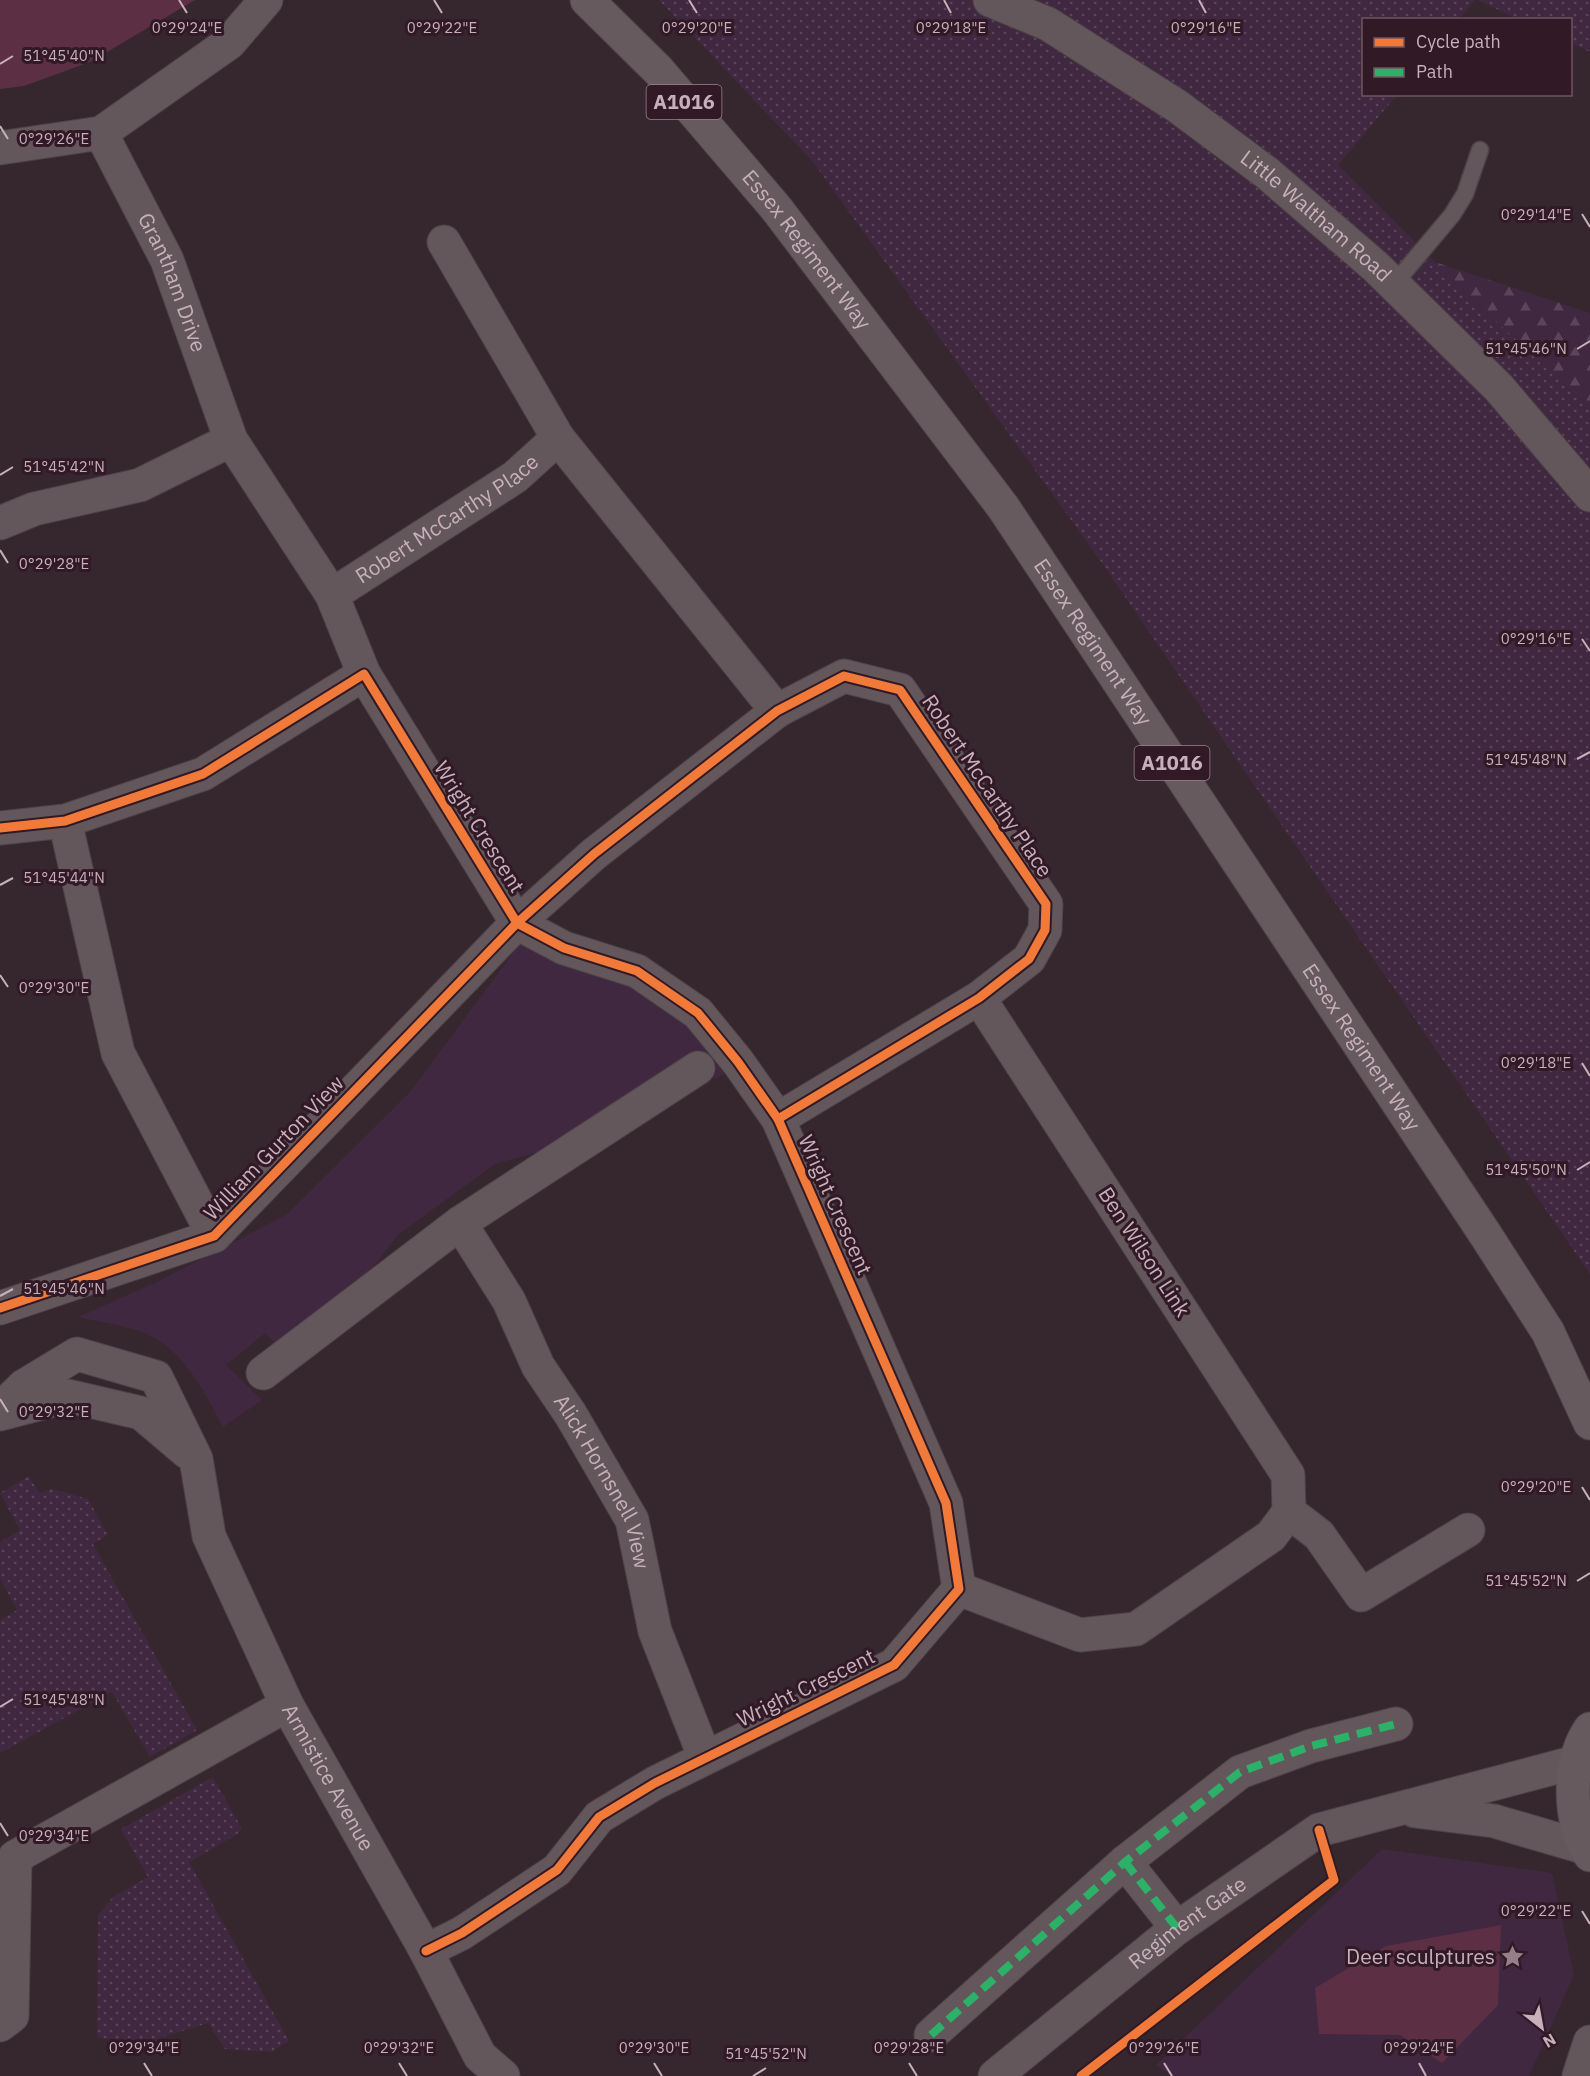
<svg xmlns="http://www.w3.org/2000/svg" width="1590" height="2076" viewBox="0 0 1590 2076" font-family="'IBM Plex Sans',sans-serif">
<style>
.grass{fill:url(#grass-dots)}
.forest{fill:url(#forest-firs)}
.park{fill:#402840}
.water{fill:#5c2f45}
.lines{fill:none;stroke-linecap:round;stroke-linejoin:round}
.service-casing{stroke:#4f4349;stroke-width:19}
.minor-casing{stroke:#4f4349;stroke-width:35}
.primary-casing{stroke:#504248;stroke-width:35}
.service{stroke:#64575c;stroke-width:16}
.minor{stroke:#64575c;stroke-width:33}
.primary{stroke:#665a5f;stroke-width:33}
.quiet{stroke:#2db169;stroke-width:8;stroke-dasharray:15 8;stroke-linecap:butt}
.cycleway-casing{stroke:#311a25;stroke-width:13}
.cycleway{stroke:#f17a3a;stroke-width:9}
.ticks{fill:none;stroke:#c8b0bb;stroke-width:2}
.labels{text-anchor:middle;stroke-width:6;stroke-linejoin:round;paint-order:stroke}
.shield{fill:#311a25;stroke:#9b838e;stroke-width:1.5}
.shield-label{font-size:20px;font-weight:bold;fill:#c8b0bb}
.street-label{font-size:21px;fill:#c8b0bb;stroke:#311a25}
.poi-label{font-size:21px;fill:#c8b0bb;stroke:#311a25;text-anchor:end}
.ticks-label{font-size:15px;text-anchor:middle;fill:#c8b0bb;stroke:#311a25;stroke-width:6;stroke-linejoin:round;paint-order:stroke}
</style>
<defs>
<pattern id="grass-dots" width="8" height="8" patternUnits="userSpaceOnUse" patternTransform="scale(1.5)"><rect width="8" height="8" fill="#402840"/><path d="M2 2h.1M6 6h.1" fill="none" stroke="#5a455a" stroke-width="1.8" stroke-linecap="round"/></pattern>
<pattern id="forest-firs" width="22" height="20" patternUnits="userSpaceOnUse" patternTransform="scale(1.5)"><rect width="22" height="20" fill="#402840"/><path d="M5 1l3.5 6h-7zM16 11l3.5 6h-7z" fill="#5a455a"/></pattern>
</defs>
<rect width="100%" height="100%" fill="#36272e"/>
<g class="grass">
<polygon points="659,0 1475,0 1459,19 1364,20 1364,94 1397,95 1338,165 1454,281 1590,410 1590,1274 1097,556 813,162"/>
<polygon points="1477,0 1590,0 1590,52 1571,43 1570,20 1519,19"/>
<polygon points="29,1476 39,1493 52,1489 88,1499 108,1535 93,1544 197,1730 150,1757 112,1692 0,1753 0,1620 17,1610 0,1578 0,1542 20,1530 0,1493"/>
<polygon points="213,1777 242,1829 236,1835 189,1862 289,2041 271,2052 225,2049 208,2023 150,2041 97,2038 98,1915 113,1897 148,1877 121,1829"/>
</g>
<polygon class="forest" points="1432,261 1590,313 1590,410 1454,281"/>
<g class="park">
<path d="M524,938L622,979L685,1016L731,1069L714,1080L696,1051L542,1151L495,1164L399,1234L370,1271L275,1343L265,1333L226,1365L262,1400L223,1427C204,1392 183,1347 142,1332C122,1325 99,1322 78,1317L157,1282L286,1215L410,1092Z"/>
<polygon points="1382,1849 1552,1873 1574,1975 1529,2076 1172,2076 1156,2065"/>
</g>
<g class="water">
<polygon points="0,0 195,0 90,62 24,86 0,89"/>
<polygon points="1501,1925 1498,2005 1442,2063 1400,2035 1319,2034 1315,1988 1386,1946"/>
</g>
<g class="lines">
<defs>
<polyline id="service" points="1394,284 1452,215 1465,194 1480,150"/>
<g id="minor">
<path id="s1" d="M990,0L1048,24L1177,106L1267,173L1376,267L1499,388L1590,495"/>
<path id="s2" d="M101,133L167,260L231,440L332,595L364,674"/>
<polyline points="0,148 101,133 229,43 266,0"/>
<polyline points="444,242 558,438"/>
<polyline points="0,523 34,509 140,485 231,440"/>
<path id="s3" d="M332,595L515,477L558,438L777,711"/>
<polyline points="65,821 118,1053 214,1236"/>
<polyline points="0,828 65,821 203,774 364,674 517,923 564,948 637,971 698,1013 738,1062 778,1119 946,1503 959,1589 894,1665 655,1783 599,1817 557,1870 462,1933 426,1951"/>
<path id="s4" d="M460,1223L509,1301L538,1366L571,1415L632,1520L655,1631L705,1758"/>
<polyline points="0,1308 214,1236 517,923 594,854 777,711 844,676 900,690 1046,904 1045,930 1029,959 979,998 778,1119"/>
<polyline points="263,1373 460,1223 698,1068"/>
<path id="s5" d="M0,1409L24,1386L77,1354L156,1377L196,1459L209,1536L287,1705L426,1951L480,2056L503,2076"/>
<polyline points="0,1414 68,1396 141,1413 187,1452"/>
<polyline points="1289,1512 1319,1535 1361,1595 1468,1530"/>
<polyline points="959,1589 1080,1635 1136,1629 1271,1536 1289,1512 1288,1475 979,998"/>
<polyline points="1415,1811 1494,1821 1586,1848"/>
<polyline points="1125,1862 1177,1928"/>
<polyline points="0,2025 12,2016 15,1857 287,1705"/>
<polyline points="931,2035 1125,1862 1240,1772 1311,1746 1396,1724"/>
<path id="s6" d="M995,2076L1177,1928L1319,1830L1576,1762"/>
<polyline points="1579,2076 1590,2042"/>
</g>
<g id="primary">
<path id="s7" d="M587,0L658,70L776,208L1003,507L1485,1234L1548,1332L1590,1423"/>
<path d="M1590,1729C1567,1763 1568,1820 1590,1855"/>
</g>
</defs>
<use href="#service" class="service-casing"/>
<use href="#minor" class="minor-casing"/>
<use href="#primary" class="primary-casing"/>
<use href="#service" class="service"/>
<use href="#minor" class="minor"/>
<use href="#primary" class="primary"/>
<g class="quiet">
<polyline points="1125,1862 1177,1928"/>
<polyline points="931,2035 1125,1862 1240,1772 1311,1746 1396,1724"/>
</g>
<defs>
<g id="cycleway">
<polyline points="0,828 65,821 203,774 364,674 517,923 564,948 637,971 698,1013 738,1062 778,1119 946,1503 959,1589 894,1665 655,1783 599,1817 557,1870 462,1933 426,1951"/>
<polyline points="0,1308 214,1236 517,923 594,854 777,711 844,676 900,690 1046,904 1045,930 1029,959 979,998 778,1119"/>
<polyline points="1081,2076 1334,1880 1319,1830"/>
</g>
</defs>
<use href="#cycleway" class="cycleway-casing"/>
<use href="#cycleway" class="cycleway"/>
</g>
<path class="ticks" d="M179,0L187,13M434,0L442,13M689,0L697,13M944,0L951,13M1199,0L1206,13M0,64L13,56M0,126L8,139M1582,214L1590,227M1577,349L1590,341M0,475L13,467M0,550L8,563M1582,639L1590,651M1577,759L1590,752M0,885L13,878M0,975L8,987M1582,1063L1590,1076M1577,1170L1590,1162M0,1296L13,1289M0,1399L8,1412M1582,1487L1590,1500M1577,1581L1590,1573M0,1707L13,1699M0,1823L8,1836M1582,1911L1590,1924M144,2063L152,2076M399,2063L407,2076M654,2063L662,2076M909,2063L917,2076M1164,2063L1172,2076M1419,2063L1426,2076M753,2076L766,2068"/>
<defs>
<symbol id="sight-bare" viewBox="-9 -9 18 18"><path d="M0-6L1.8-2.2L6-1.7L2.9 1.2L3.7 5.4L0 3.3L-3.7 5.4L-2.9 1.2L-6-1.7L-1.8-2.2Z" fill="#95808a" stroke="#311a25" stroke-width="2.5" paint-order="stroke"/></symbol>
</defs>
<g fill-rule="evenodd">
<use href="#sight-bare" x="1496" y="1940" width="33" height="33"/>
</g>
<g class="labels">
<g class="shield">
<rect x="646.5" y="85" width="75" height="34" rx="4.5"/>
<rect x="1134.5" y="746" width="75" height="34" rx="4.5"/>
</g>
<g class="shield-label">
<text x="684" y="109">A1016</text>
<text x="1172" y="770">A1016</text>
</g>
<g class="street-label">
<text dy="7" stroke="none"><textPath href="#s1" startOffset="393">Little Waltham Road</textPath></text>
<text dy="7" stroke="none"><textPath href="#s7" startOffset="333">Essex Regiment Way</textPath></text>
<text dy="7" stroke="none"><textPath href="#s2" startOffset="166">Grantham Drive</textPath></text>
<text dy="7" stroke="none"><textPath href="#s3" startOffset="138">Robert McCarthy Place</textPath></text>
<text dy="7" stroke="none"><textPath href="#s7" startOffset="819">Essex Regiment Way</textPath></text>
<text transform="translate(987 786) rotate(56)" y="7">Robert McCarthy Place</text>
<text transform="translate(479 827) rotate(58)" y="7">Wright Crescent</text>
<text dy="7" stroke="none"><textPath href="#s7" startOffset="1305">Essex Regiment Way</textPath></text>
<text transform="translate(274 1148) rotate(-46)" y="7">William Gurton View</text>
<text transform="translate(835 1205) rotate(66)" y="7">Wright Crescent</text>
<text transform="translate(1144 1252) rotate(57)" y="7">Ben Wilson Link</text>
<text dy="7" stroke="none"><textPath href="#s4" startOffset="297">Alick Hornsnell View</textPath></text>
<text transform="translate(806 1688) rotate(-26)" y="7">Wright Crescent</text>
<text dy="7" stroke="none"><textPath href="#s5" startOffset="616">Armistice Avenue</textPath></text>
<text dy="7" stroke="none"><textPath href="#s6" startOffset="246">Regiment Gate</textPath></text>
</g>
<g class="poi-label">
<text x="1495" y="1964">Deer sculptures</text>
</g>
</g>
<g class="ticks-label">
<text x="187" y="33">0°29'24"E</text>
<text x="442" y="33">0°29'22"E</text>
<text x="697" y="33">0°29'20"E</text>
<text x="951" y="33">0°29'18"E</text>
<text x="1206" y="33">0°29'16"E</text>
<text x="64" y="61">51°45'40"N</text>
<text x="54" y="144">0°29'26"E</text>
<text x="1536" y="220">0°29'14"E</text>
<text x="1526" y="354">51°45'46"N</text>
<text x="64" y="472">51°45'42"N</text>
<text x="54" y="569">0°29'28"E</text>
<text x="1536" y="644">0°29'16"E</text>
<text x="1526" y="765">51°45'48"N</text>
<text x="64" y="883">51°45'44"N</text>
<text x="54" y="993">0°29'30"E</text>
<text x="1536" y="1068">0°29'18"E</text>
<text x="1526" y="1175">51°45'50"N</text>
<text x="64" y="1294">51°45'46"N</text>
<text x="54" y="1417">0°29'32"E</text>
<text x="1536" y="1492">0°29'20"E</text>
<text x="1526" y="1586">51°45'52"N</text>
<text x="64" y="1705">51°45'48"N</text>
<text x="54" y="1841">0°29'34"E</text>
<text x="1536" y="1916">0°29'22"E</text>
<text x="144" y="2053">0°29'34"E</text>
<text x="399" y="2053">0°29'32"E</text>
<text x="654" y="2053">0°29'30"E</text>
<text x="909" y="2053">0°29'28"E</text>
<text x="1164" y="2053">0°29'26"E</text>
<text x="1419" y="2053">0°29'24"E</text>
<text x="766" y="2059">51°45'52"N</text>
</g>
<rect x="1362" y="18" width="210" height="78" fill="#311a25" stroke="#6d5661" stroke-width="1.5"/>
<rect x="1374" y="38" width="30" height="9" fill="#f17a3a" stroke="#6d5661" stroke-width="1.5"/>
<text x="1416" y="48" font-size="18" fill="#c8b0bb">Cycle path</text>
<rect x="1374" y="68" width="30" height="9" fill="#2db169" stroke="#6d5661" stroke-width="1.5"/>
<text x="1416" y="78" font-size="18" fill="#c8b0bb">Path</text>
<g transform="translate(1542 2028) rotate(149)" stroke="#311a25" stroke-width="4.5" paint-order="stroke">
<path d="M0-4.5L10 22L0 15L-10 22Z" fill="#c8b0bb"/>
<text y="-9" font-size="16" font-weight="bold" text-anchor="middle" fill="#c8b0bb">N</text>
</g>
</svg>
